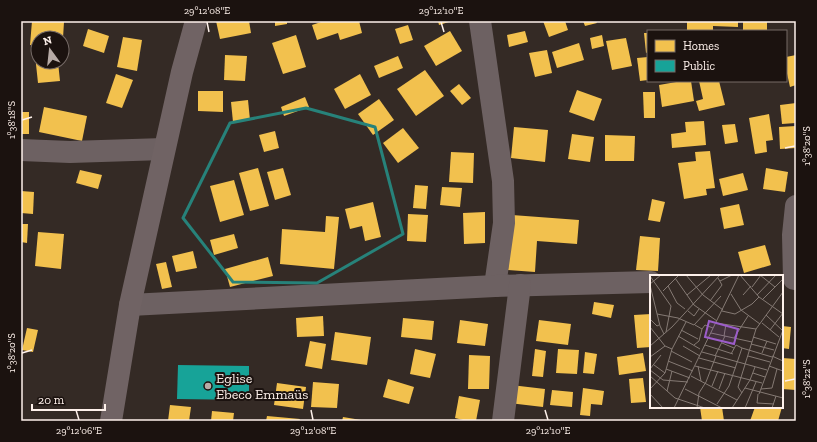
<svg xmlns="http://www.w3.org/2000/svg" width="817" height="442" viewBox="0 0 817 442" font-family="'Zilla Slab',serif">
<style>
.homes{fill:#f2c14e}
.public{fill:#17a398}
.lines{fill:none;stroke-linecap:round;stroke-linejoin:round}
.street{stroke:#6d6162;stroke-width:22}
.secondary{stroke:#706364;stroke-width:22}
.marked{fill:none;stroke:#27827a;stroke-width:3;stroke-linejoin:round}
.ticks{fill:none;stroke:#fef1eb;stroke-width:1.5}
.poi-dot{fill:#b7aba6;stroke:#1b120f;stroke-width:1.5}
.labels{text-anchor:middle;stroke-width:4;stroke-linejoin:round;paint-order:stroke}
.poi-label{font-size:14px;fill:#fef1eb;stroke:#1b120f;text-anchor:start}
.inset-road{fill:none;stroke:#857a74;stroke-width:1}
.view{fill:#9c5dca;fill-opacity:0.15;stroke:#9c5dca;stroke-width:2}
.inset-edge{fill:none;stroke:#fef1eb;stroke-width:2}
.neatline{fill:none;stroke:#fef1eb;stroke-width:1.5}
.ticks-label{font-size:10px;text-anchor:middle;fill:#fef1eb}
</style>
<rect width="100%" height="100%" fill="#342a25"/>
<g class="homes">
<polygon points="32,21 64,22 63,38 38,38 38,46 30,45"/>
<polygon points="216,21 249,21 251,33 220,39"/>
<polygon points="275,21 287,21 287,24 275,26"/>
<polygon points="324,21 359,21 362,33 340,40 338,33 317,40 312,25"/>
<polygon points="438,21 452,21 439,25"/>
<polygon points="543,21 565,21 568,30 549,37"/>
<polygon points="583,21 596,21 597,23 585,26"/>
<polygon points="687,21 738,21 738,27 713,26 713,31 687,31"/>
<rect x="743" y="21" width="24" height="10"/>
<polygon points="408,25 413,40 400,44 395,29"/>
<polygon points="88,29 109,36 104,53 83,46"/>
<polygon points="450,31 462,51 436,66 424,46"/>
<polygon points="525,31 528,42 509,47 507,35"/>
<polygon points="644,33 648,33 648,52 646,53"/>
<polygon points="296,35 306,67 283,74 272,43"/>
<polygon points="602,35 604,46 592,49 590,38"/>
<polygon points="123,37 142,40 137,71 117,67"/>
<polygon points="626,38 632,66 612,70 606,41"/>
<polygon points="579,43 584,60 557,68 552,52"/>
<polygon points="547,50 552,73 535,77 529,53"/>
<polygon points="35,55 38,55 38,62 58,62 60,81 38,83"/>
<polygon points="225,55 247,56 245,81 224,80"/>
<polygon points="796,55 796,85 790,87 786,69 786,57"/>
<polygon points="398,56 403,68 379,78 374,66"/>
<polygon points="648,57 648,80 640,81 637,58"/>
<polygon points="425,70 444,96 416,116 397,89"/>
<polygon points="116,74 133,80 122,108 106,103"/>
<polygon points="360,74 371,95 345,109 334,89"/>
<polygon points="682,81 691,81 694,101 662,107 659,85"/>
<polygon points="699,81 719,81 725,105 699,111 696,101 703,99"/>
<polygon points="459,84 471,98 462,105 450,91"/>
<polygon points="577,90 602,99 594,121 569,112"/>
<polygon points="198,91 223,91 223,112 198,111"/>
<polygon points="643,92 655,92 655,118 644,118"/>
<polygon points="305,97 309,107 284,116 281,107"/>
<polygon points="379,99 394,120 373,135 358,114"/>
<polygon points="248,100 250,120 233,122 231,102"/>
<polygon points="796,103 796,123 782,124 780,105"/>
<polygon points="44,107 87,116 82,141 39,132"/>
<rect x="21" y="112" width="8" height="22"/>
<polygon points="769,114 773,140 766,141 767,152 755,154 749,118"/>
<polygon points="704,121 706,145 672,148 671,134 686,132 685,122"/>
<polygon points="735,124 738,142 725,144 722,125"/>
<polygon points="796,126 796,148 780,149 779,127"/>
<polygon points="514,127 548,130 545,162 511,158"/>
<polygon points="403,128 419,148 398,163 383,143"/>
<polygon points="275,131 279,148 264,152 259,135"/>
<polygon points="572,134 594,137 590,162 568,159"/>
<polygon points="605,135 635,136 634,161 605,161"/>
<polygon points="710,151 715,188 706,189 707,195 684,199 678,163 696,161 695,152"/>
<polygon points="451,152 474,153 473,183 449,182"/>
<polygon points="258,168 269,206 250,211 239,173"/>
<polygon points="283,168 291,195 275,200 267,172"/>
<polygon points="766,168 788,172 785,192 763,189"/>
<polygon points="80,170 102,175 98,189 76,183"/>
<polygon points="743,173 748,190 723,196 719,179"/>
<polygon points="234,180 244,215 220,222 210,186"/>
<polygon points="415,185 428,186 426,209 413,208"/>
<polygon points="442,187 462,188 460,207 440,205"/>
<polygon points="21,191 34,192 33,214 21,213"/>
<polygon points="652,199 665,202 660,222 648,220"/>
<polygon points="373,202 381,237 365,241 362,226 350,229 345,209"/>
<polygon points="739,204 744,225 724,229 720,208"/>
<polygon points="485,212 485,243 464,244 463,213"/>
<polygon points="408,214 428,215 426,242 407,241"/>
<polygon points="512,215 579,220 577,244 537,241 535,272 508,270"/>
<polygon points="326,216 339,217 334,269 280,264 282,229 325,232"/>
<polygon points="21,224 28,224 27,243 21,242"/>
<polygon points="38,232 64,234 61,269 35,266"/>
<polygon points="234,234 238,248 214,255 210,240"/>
<polygon points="640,236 660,238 658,271 636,270"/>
<polygon points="765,245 771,265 744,273 738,252"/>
<polygon points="193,251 197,268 176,272 172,256"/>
<polygon points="268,257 273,276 230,287 225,269"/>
<polygon points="166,262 172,287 162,289 156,264"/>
<polygon points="594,302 614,305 611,318 592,314"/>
<polygon points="651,314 651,347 637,348 634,315"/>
<polygon points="323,316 324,336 297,337 296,318"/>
<polygon points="403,318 434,321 432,340 401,337"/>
<polygon points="460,320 488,324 485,346 457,343"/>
<polygon points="539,320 571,324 568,345 536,341"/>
<polygon points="782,326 791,327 789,349 782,348"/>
<polygon points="27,328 38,330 33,352 22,350"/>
<polygon points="335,332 371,337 367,365 331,360"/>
<polygon points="310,341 326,344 322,369 305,366"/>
<polygon points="415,349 436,354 430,378 410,374"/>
<polygon points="535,349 546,351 543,377 532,376"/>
<polygon points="558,349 579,350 577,374 556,373"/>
<polygon points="585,352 597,354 594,374 583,373"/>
<polygon points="643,353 646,371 619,375 617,357"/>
<polygon points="469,355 490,356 489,389 468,389"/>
<polygon points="782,358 796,359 796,390 782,389"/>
<polygon points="643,378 646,402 631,403 629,379"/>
<polygon points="388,379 414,387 409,404 383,397"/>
<polygon points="313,382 339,384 337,408 311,407"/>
<polygon points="277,383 306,387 303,409 274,405"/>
<polygon points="511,385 545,389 543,407 509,403"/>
<polygon points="583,388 604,391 602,405 591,404 590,416 580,415"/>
<polygon points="552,390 573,392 572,407 550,405"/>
<polygon points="459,396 480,400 476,421 467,421 455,418"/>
<polygon points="170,405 191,407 189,421 168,421"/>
<polygon points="700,407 722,407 724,421 702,421"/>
<polygon points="755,407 782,407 778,421 750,421"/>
<polygon points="212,411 234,413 233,421 211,421"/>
<polygon points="267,416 300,419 299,421 266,421"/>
<polygon points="343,417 361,420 361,421 342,421"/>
</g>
<polygon class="public" points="178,365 249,366 249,400 177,399"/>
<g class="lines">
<g class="street">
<polyline points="480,21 503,181 504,223 495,286"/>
<polyline points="21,150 70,152 164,149"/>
<polyline points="794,279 793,235 796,206"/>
<polyline points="130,305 495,286 651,282"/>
<polyline points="503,421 520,285"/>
</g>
<polyline class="secondary" points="111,421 130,305 182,72 196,21"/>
</g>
<path class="marked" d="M306,108L375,127L403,234L317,283L233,282L183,218L230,123Z"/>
<path class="ticks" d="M207,22L209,32M441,22L444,32M22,120L32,117M785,148L795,146M22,353L32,350M785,381L795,379M76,410L79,420M311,410L313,420M545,410L548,420"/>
<circle class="poi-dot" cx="208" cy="386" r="4"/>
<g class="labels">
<g class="poi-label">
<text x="216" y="383">Eglise<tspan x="216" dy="16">Ebeco Emmaüs</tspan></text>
</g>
</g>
<g transform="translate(650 275)">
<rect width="133" height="133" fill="#342a25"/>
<path class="inset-road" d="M36,0L53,20L73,35M90,0L109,22L133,39M110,0L125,12M0,1L21,31L16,57M25,3L44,30L67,46M70,6L82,0M0,9L11,0M0,10L10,51L14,59M18,11L27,28L35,34M102,12L111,0M13,16L29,0M81,19L91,35L110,49M37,20L61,0M93,20L101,11M107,20L126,0M112,25L133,4M60,26L72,10L68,3M38,36L44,41L49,34M72,36L85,39L102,29L109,22M7,39L28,43L44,50L71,21M116,40L133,56M0,44L7,51L9,50M66,48L106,54M112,48L129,62M45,50L52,54L55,50L63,53M0,52L15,71L22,74M31,55L48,64M120,55L133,38M61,58L102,67M28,61L50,74M74,61L76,49M103,62L126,69M84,63L98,41M72,68L84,73M101,69L124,75M44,70L49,66L52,54M55,70L83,79M0,71L22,52L70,0M33,71L50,81M21,76L42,87M52,77L117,95M112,78L117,66M81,79L86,70L92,73M65,81L75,61M98,81L120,87M122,81L133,86M0,82L15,71M49,83L86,93M18,86L43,96M4,90L15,98M45,91L112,108M48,91L51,106M119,91L133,96M0,94L11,80M16,94L40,103M0,95L13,105L38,107M103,98L115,102M0,101L25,123L55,133M41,101L87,125M62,111L68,96M95,113L133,123M0,114L15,98L22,74L36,47M35,114L72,133M69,114L75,98M111,114L122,113L127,94M17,116L22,96M92,118L88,112L106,54L133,17M0,119L13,133M108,119L107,128L124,129M109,119L133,55M67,129L79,111L92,73L122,82M24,133L89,0M47,133L49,118L56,107L66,81M82,133L100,105L105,92M95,133L106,107M122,133L126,121"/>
<path class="view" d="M59,46L88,54L84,69L55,62Z"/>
<rect width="133" height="133" class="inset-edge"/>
</g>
<rect width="817" height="442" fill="none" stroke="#1b120f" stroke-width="44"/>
<rect x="647" y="30" width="140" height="52" fill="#1b120f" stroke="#766b67"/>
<rect x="655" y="40" width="20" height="12" fill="#f2c14e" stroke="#766b67"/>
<text x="683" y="50" font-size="12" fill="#fef1eb">Homes</text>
<rect x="655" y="60" width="20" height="12" fill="#17a398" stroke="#766b67"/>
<text x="683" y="70" font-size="12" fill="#fef1eb">Public</text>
<g transform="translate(50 50) rotate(345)"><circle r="19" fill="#1b120f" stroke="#766b67"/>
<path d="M0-3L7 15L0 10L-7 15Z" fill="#b7aba6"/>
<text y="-6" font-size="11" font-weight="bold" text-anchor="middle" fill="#fef1eb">N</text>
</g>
<path d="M32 404v6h73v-6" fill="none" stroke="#fef1eb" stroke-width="2"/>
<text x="38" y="404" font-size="12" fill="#fef1eb" stroke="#1b120f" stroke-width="3" paint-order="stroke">20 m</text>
<rect x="22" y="22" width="773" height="398" class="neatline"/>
<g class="ticks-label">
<text x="207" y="14">29°12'08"E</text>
<text x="441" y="14">29°12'10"E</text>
<text transform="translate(11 120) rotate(-90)" y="4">1°38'18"S</text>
<text transform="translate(806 146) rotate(-90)" y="4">1°38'20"S</text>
<text transform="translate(11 353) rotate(-90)" y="4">1°38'20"S</text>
<text transform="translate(806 379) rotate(-90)" y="4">1°38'22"S</text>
<text x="79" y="434">29°12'06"E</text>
<text x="313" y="434">29°12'08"E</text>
<text x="548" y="434">29°12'10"E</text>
</g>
</svg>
